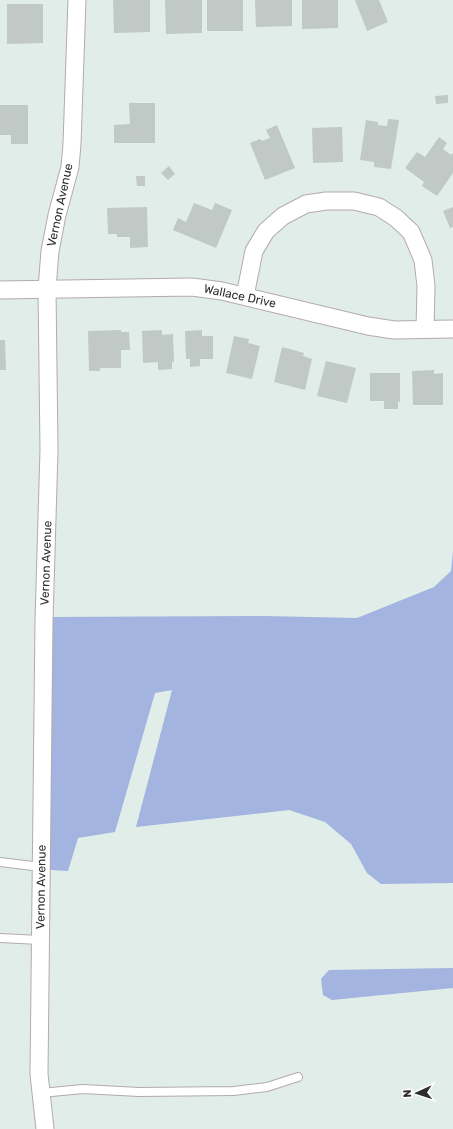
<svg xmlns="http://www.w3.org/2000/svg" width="453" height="1129" font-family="Rubik,sans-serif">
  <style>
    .green { fill: #a2b4df }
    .building { fill: #c0c9c5 }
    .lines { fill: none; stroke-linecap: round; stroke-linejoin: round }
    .lane-casing { stroke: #b4aaac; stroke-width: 10 }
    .street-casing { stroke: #b4aaac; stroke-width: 19 }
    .lane { stroke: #fff; stroke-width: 8 }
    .street { stroke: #fff; stroke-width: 17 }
    .labels { text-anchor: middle; stroke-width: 3; stroke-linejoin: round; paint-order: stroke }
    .street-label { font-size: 12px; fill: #2d2d2d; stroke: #fff }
  </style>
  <rect width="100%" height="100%" fill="#e1ede8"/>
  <!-- green -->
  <g class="green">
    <path d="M 453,551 L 453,883 L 381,884 L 367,873 L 351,844 L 325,822 L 289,810 L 136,827 L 172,690 L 155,693 L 115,832 L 78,838 L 68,871 L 51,870 L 46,863 L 48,617 L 264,616 L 357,618 L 434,587 L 451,571 Z"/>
    <path d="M 453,968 L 453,988 L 332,1000 L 323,995 L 321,979 L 329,970 Z"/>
  </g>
  <!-- building -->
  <g class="building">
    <path d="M 113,0 L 150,0 L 150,32 L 114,33 Z"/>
    <path d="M 165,0 L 202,0 L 202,33 L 166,34 Z"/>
    <rect x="207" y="0" width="36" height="31"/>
    <path d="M 255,0 L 292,0 L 292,26 L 256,27 Z"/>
    <path d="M 302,0 L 338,0 L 338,28 L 302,29 Z"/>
    <path d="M 355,0 L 379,0 L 388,22 L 367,31 Z"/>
    <path d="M 7,4 L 43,4 L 43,43 L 7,44 Z"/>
    <path d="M 448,95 L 448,103 L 436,104 L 435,96 Z"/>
    <path d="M 129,103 L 155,103 L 155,143 L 114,143 L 114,125 L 130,124 Z"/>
    <path d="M 0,105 L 28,105 L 28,144 L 11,144 L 11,135 L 0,135 Z"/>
    <path d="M 388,119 L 399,120 L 391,169 L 374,167 L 374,162 L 360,160 L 366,120 L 378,122 L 378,125 L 387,126 Z"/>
    <path d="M 277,125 L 295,168 L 265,180 L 250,143 L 260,139 L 262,141 L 270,138 L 266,130 Z"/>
    <path d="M 342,127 L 343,162 L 313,163 L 312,128 Z"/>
    <path d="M 439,137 L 447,143 L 443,149 L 451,155 L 453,153 L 453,173 L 437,196 L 422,186 L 424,182 L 405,168 L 417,152 L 425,157 Z"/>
    <path d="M 169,166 L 175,174 L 168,180 L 161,173 Z"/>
    <path d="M 136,176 L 145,176 L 145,186 L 137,186 Z"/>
    <path d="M 194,203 L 212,210 L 215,203 L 232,210 L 216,248 L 173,230 L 178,218 L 186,222 Z"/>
    <path d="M 147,207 L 148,247 L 130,248 L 130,237 L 117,237 L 117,234 L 108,234 L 107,208 Z"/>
    <path d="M 453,207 L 453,227 L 450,228 L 443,211 Z"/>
    <path d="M 121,330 L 121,332 L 129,332 L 130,350 L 121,350 L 121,368 L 100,368 L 100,371 L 89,371 L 88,331 Z"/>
    <path d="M 162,330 L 162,335 L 173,334 L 174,362 L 172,362 L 172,369 L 158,370 L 158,362 L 143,363 L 142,331 Z"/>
    <path d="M 202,330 L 202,336 L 213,336 L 213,359 L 200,359 L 200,366 L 190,367 L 190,359 L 186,359 L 185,331 Z"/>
    <path d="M 234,336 L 249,339 L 248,343 L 260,346 L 252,379 L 226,373 Z"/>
    <path d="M 0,340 L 5,340 L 6,370 L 0,370 Z"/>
    <path d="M 282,347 L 304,353 L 303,356 L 312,359 L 305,390 L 274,382 Z"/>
    <path d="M 326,361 L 356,368 L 347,403 L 317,396 Z"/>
    <path d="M 434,370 L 434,374 L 443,373 L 443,405 L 413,405 L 412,371 Z"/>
    <path d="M 370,373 L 400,373 L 400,402 L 398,401 L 398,409 L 384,409 L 384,401 L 370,401 Z"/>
  </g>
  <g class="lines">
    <!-- lane casing -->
    <g class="lane-casing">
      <g id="lane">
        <path d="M 0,862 L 41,867"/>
        <path d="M 0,938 L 40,940"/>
        <path d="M 41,1093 L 83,1089 L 139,1092 L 234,1091 L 267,1087 L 298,1077"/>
      </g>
    </g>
    <!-- street casing -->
    <g class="street-casing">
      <g id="street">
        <path d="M 0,290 L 192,287 L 222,291 L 368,326 L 394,330 L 453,329"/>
        <path d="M 245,296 L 254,251 L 266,231 L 283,216 L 306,204 L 326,201 L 354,201 L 379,207 L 396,218 L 411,232 L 423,260 L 426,286 L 425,329"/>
        <path d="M 45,1129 L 39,1074 L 44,621 L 49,450 L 47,289 L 50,251 L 57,215 L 70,167 L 72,144 L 77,0"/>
      </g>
    </g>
    <!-- lane -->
    <use href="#lane" class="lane"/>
    <!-- street -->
    <use href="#street" class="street"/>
  </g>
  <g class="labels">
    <!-- street labels -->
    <g class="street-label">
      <text transform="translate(60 205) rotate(-78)" y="4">Vernon Avenue</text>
      <text transform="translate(240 296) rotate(12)" y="4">Wallace Drive</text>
      <text transform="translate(46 563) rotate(-88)" y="4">Vernon Avenue</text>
      <text transform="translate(41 887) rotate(-89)" y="4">Vernon Avenue</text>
    </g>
  </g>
  <!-- north arrow -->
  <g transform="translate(417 1093) rotate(267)" stroke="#ffffff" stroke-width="3" paint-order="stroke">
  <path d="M0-3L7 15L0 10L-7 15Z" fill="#2d2d2d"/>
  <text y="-6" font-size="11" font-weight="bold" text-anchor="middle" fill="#2d2d2d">N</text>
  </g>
</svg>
